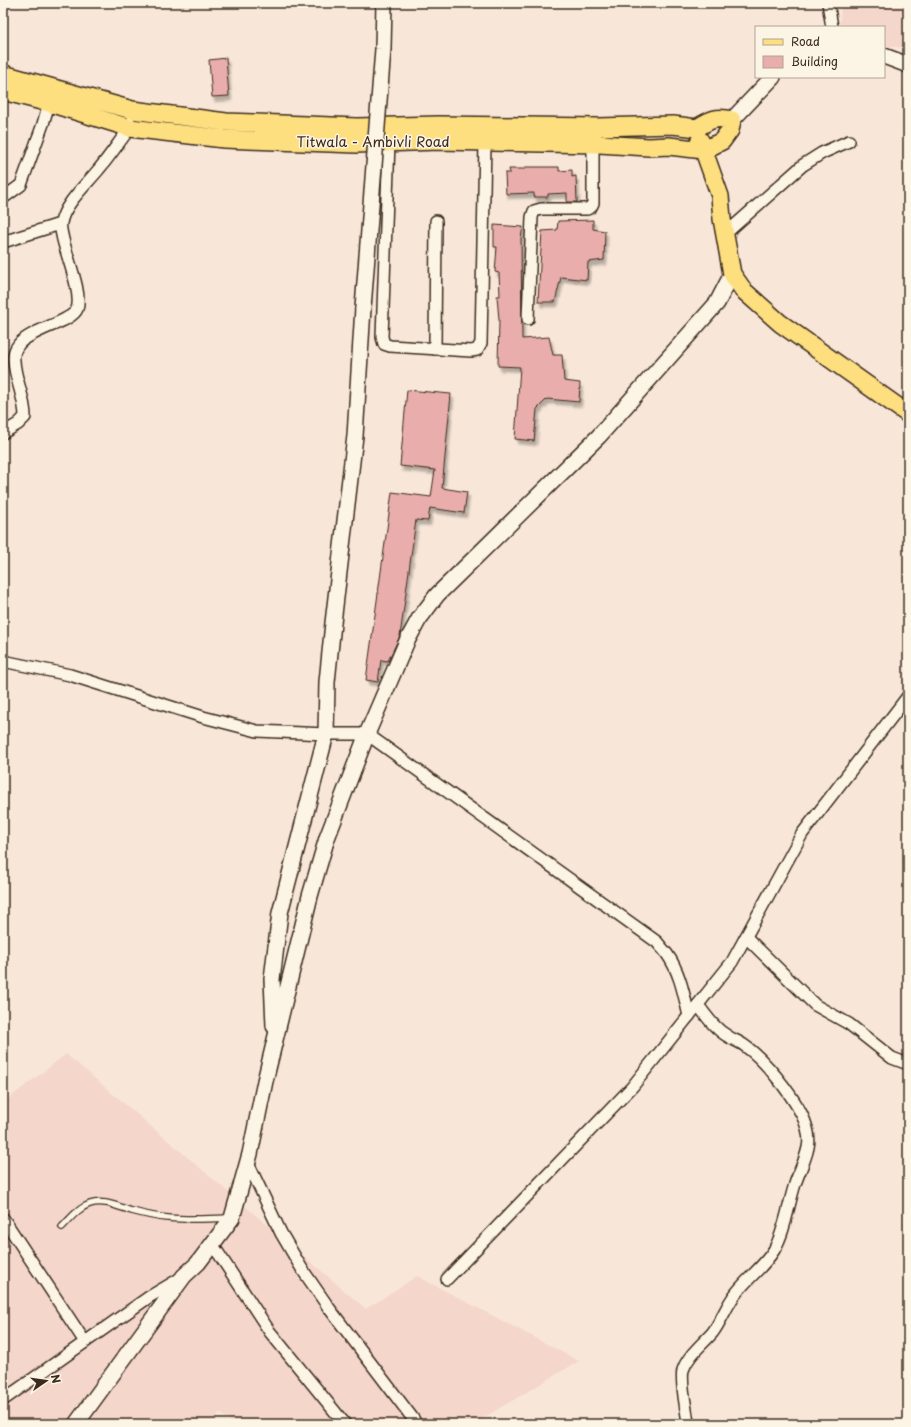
<svg xmlns="http://www.w3.org/2000/svg" width="911" height="1427" font-family="'Playpen Sans',sans-serif">
  <style>
    .built { fill: #f4d6cb }
    .building { fill: #e9aeab; stroke: #3b2a1e; filter: url(#shadow) }
    .lines { fill: none; stroke-linecap: round; stroke-linejoin: round }
    .lane-casing { stroke: #3b2a1e; stroke-width: 8 }
    .street-casing { stroke: #3b2a1e; stroke-width: 14 }
    .secondary-casing { stroke: #3b2a1e; stroke-width: 18 }
    .primary-casing { stroke: #3b2a1e; stroke-width: 20 }
    .lane { stroke: #fcf5e5; stroke-width: 5.5 }
    .street { stroke: #fcf5e5; stroke-width: 11 }
    .secondary { stroke: #fcf5e5; stroke-width: 15 }
    .primary { stroke: #fddf80; stroke-width: 17 }
    .secondary-bridge-casing { stroke: #3b2a1e; stroke-width: 18; stroke-linecap: butt }
    .secondary-bridge { stroke: #fcf5e5; stroke-width: 15 }
    .labels { text-anchor: middle; stroke-width: 3; stroke-linejoin: round; paint-order: stroke }
    .street-label { font-size: 14px; fill: #3b2a1e; stroke: #fcf5e5 }
  </style>
  <defs>
    <filter id="shadow"><feDropShadow dx="2.5" dy="4.5" stdDeviation="1" flood-color="#0004"/></filter>
  </defs>
  <rect width="100%" height="100%" fill="#f8e7d9"/>
  <filter id="ink" filterUnits="userSpaceOnUse"><feTurbulence type="fractalNoise" baseFrequency=".025" numOctaves="2"/><feDisplacementMap in="SourceGraphic" scale="8" xChannelSelector="R" yChannelSelector="G"/><feConvolveMatrix kernelMatrix="1 2 1 2 8 2 1 2 1" color-interpolation-filters="sRGB"/></filter>
  <g filter="url(#ink)">
    <!-- built -->
    <g class="built">
      <path d="M 841,3 L 908,3 L 908,48 L 884,46 L 884,27 L 840,27 Z"/>
      <path d="M 66,1054 L 366,1309 L 417,1276 L 579,1361 L 473,1424 L 235,1424 L 219,1413 L 212,1424 L 3,1424 L 3,1103 Z"/>
    </g>
    <!-- building -->
    <g class="building">
      <path d="M 226,58 L 229,96 L 212,97 L 209,60 Z"/>
      <path d="M 524,167 L 559,167 L 559,171 L 572,170 L 572,177 L 576,176 L 577,202 L 567,202 L 567,193 L 548,194 L 548,197 L 534,197 L 534,193 L 506,194 L 505,173 L 510,173 L 509,169 L 525,169 Z"/>
      <path d="M 593,220 L 593,229 L 605,231 L 604,260 L 588,262 L 587,280 L 561,277 L 555,302 L 538,302 L 542,231 L 557,230 L 558,221 Z"/>
      <path d="M 494,225 L 523,227 L 521,238 L 522,339 L 549,337 L 553,355 L 562,355 L 564,381 L 580,383 L 579,402 L 547,399 L 537,409 L 534,441 L 515,439 L 520,367 L 498,366 L 499,320 L 497,296 L 500,296 L 499,273 L 495,272 L 497,247 L 494,247 Z"/>
      <path d="M 407,390 L 451,394 L 442,488 L 467,492 L 464,513 L 430,508 L 428,521 L 416,520 L 400,636 L 388,661 L 381,660 L 378,682 L 366,680 L 392,492 L 431,497 L 435,470 L 400,466 Z"/>
    </g>
    <g class="lines">
      <!-- lane casing -->
      <g class="lane-casing">
        <path id="lane" d="M 62,1227 C 71,1218 78,1208 90,1204 C 104,1199 118,1207 132,1211 C 143,1214 156,1217 168,1218 C 188,1220 208,1219 229,1218"/>
      </g>
      <!-- street casing -->
      <g class="street-casing">
        <g id="street">
          <path d="M 828,3 L 832,27"/>
          <path d="M 389,142 L 382,337 L 384,344 L 390,346 L 471,351 L 477,350 L 481,343 L 485,143"/>
          <path d="M 3,198 L 21,185 L 43,124 L 49,103"/>
          <path d="M 725,234 L 803,165 L 822,153 L 849,141"/>
          <path d="M 3,242 L 60,224"/>
          <path d="M 528,319 L 532,217 L 534,211 L 541,209 L 587,209 L 591,207 L 593,203 L 593,138"/>
          <path d="M 435,349 L 436,221"/>
          <path d="M 3,433 L 18,424 L 25,417 C 25,397 15,380 14,361 C 13,355 15,349 19,344 C 32,329 72,322 77,309 C 83,293 65,253 62,235 C 61,231 60,227 61,223 C 64,204 87,184 99,169 C 110,156 119,142 130,128 L 130,123"/>
          <path d="M 3,661 L 70,675 L 203,717 L 257,731 L 326,734 L 367,734 L 657,942 C 660,946 664,950 667,954 C 680,972 684,995 689,1016"/>
          <path d="M 746,937 L 815,1005 L 849,1024 L 892,1058 L 908,1064"/>
          <path d="M 248,1163 L 281,1233 L 302,1269 L 329,1308 L 414,1420"/>
          <path d="M 3,1218 L 85,1342"/>
          <path d="M 213,1245 L 270,1332 L 345,1424"/>
          <path d="M 447,1279 L 632,1087 L 732,962 L 802,834 L 908,696"/>
          <path d="M 3,1400 L 149,1297 L 181,1278"/>
          <path d="M 688,1424 C 687,1411 680,1382 683,1370 C 688,1355 703,1344 713,1332 C 721,1321 726,1307 734,1296 C 746,1279 763,1268 774,1250 C 785,1231 788,1206 795,1184 C 805,1155 817,1144 801,1113 C 790,1092 764,1059 745,1046 C 740,1042 734,1040 729,1037 C 715,1029 707,1017 698,1005"/>
        </g>
      </g>
      <!-- secondary casing -->
      <g class="secondary-casing">
        <g id="secondary">
          <path d="M 884,56 L 908,65"/>
          <path d="M 732,120 L 773,77"/>
          <path d="M 274,1026 L 272,979 L 280,913 L 326,734 L 327,682 L 333,623 L 355,436 L 363,308"/>
          <path d="M 76,1424 L 184,1276 L 198,1263 L 232,1218 L 250,1154 L 265,1081 L 310,896 L 327,838 L 367,734 L 407,641 L 419,619 L 437,595 L 599,436 L 717,303 L 732,274"/>
        </g>
      </g>
      <!-- primary casing -->
      <g class="primary-casing">
        <g id="primary">
          <path d="M 3,74 L 132,110 L 226,122 L 357,127 L 439,125 L 598,127 L 673,125 L 697,128 C 710,120 716,116 732,120 L 730,130 L 722,141 L 704,150 L 669,146 L 649,147 L 599,144 L 439,141 L 356,144 L 224,139 L 130,128 L 49,103 L 3,91"/>
          <path d="M 700,140 L 720,196 L 722,219 L 732,274 L 744,291 L 780,323 L 908,414"/>
        </g>
      </g>
      <!-- lane -->
      <use href="#lane" class="lane"/>
      <!-- street -->
      <use href="#street" class="street"/>
      <!-- secondary -->
      <use href="#secondary" class="secondary"/>
      <!-- primary -->
      <use href="#primary" class="primary"/>
      <!-- secondary-bridge casing -->
      <g class="secondary-bridge-casing">
        <path id="secondary-bridge" d="M 363,308 L 383,49 L 384,3"/>
      </g>
      <!-- secondary-bridge -->
      <use href="#secondary-bridge" class="secondary-bridge"/>
    </g>
  </g>
  <g class="labels">
    <!-- street labels -->
    <g class="street-label">
      <text x="373" y="147">Titwala - Ambivli Road</text>
    </g>
  </g>
  <!-- margin -->
  <rect width="911" height="1427" fill="none" stroke="#fcf5e5" stroke-width="16"/>
  <rect x="8" y="8" width="895" height="1411" fill="none" stroke="#3b2a1e" stroke-width="1.5" filter="url(#ink)"/>
  <!-- legend -->
  <rect x="755" y="26" width="130" height="52" fill="#fcf5e5" stroke="#afa495"/>
  <rect x="763" y="39" width="20" height="6" fill="#fddf80" stroke="#afa495"/>
  <text x="791" y="46" font-size="12" fill="#3b2a1e">Road</text>
  <rect x="763" y="56" width="20" height="12" fill="#e9aeab" stroke="#afa495"/>
  <text x="791" y="66" font-size="12" fill="#3b2a1e">Building</text>
  <!-- north arrow -->
  <g transform="translate(46 1381) rotate(77)" stroke="#fcf5e5" stroke-width="3" paint-order="stroke">
  <path d="M0-3L7 15L0 10L-7 15Z" fill="#3b2a1e"/>
  <text y="-6" font-size="11" font-weight="bold" text-anchor="middle" fill="#3b2a1e">N</text>
  </g>
</svg>
